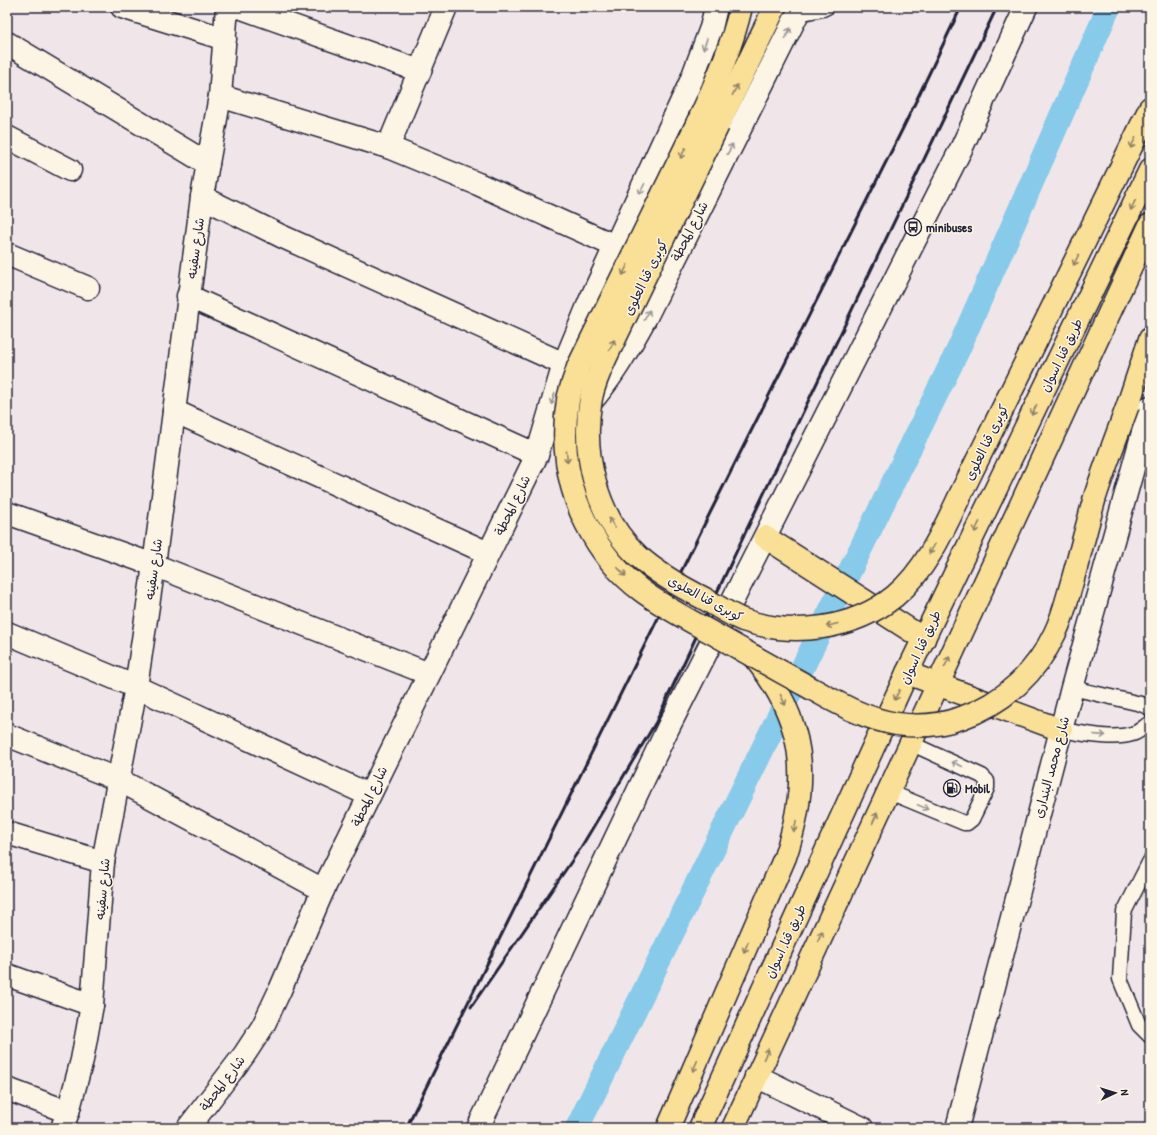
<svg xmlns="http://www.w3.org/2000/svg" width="1157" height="1135" font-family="'Patrick Hand','Playpen Sans Arabic',sans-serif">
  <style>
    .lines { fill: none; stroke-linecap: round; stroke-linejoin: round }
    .canal { stroke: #88cae9; stroke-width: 24 }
    .lane-casing { stroke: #22223b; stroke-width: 17 }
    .street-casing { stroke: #22223b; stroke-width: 25 }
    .secondary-casing { stroke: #22223b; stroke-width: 25 }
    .highway-casing { stroke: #22223b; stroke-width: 25 }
    .lane { stroke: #fcf5e5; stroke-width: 14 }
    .street { stroke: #fcf5e5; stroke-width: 22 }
    .secondary { stroke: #fcf5e5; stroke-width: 22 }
    .highway { stroke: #fadf96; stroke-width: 22 }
    .rail { stroke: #22223b; stroke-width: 3 }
    .highway-bridge-casing { stroke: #22223b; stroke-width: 25; stroke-linecap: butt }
    .highway-bridge { stroke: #fadf96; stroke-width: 22 }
    .oneway { stroke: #9a9698 }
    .oneway2 { stroke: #8e8068 }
    .labels { text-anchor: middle; stroke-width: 3; stroke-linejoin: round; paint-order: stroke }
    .poi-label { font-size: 13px; font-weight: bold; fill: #22223b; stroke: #fcf5e5; text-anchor: start }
    .street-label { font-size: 13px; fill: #22223b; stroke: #fcf5e5 }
  </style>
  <rect width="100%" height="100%" fill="#f0e6ea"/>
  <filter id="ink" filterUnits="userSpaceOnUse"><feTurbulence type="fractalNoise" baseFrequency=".025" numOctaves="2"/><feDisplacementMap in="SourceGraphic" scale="8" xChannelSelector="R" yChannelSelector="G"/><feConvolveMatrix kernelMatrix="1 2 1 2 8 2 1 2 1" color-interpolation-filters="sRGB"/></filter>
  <g filter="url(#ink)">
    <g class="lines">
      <!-- canal -->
      <path class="canal" d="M 577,1128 L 958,350 L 1109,7"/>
      <!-- lane casing -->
      <g class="lane-casing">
        <g id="lane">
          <path d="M 798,14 L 823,9 L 827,7"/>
          <path d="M 1072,688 L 1141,704 L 1150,708"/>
          <path d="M 1061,730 C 1082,733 1114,741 1135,733 C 1140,731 1145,726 1150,723"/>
          <path d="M 887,791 L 964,823 L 967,823 L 972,819 L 987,788 L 987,781 L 982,776 L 910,743"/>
          <path d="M 1150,861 L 1124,912 L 1120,979 L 1139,1025 L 1150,1036"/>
        </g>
      </g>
      <!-- street casing -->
      <g class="street-casing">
        <g id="street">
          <path d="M 122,7 L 225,39"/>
          <path d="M 239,7 L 420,71"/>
          <path d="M 7,43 L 208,164"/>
          <path d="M 220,96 L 388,147 L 446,7"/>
          <path d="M 7,137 L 70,170"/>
          <path d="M 388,147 L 478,184 L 615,246"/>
          <path d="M 202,197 L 281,236 L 564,364"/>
          <path d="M 7,254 L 88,288"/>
          <path d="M 188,296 L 537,455"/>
          <path d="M 174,411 L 488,553"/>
          <path d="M 7,513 L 154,565 L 429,674"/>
          <path d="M 7,633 L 136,687 L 369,795"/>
          <path d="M 7,735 L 119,780 L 323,890"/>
          <path d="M 7,833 L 103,862"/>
          <path d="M 7,975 L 92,1005"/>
          <path d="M 756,1076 L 862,1128"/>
          <path d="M 7,1089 L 68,1112"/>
          <path d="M 478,1128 L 668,728 L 962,147 L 1026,7"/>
          <path d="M 957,1128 L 1072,688 L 1150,407"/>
        </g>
      </g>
      <!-- secondary casing -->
      <g class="secondary-casing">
        <g id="secondary">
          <path d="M 588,405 C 612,379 629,348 646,317 L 801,7"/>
          <path d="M 62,1128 L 68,1112 L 82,1060 L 92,1005 L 103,862 L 136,687 L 154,565 L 202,197 L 220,96 L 227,7"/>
          <path d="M 188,1128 L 244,1055 L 263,1026 L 280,990 L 323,890 L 537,455 L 564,364 L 590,301 L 691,81 L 711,28 L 716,7"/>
        </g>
      </g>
      <!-- highway casing -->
      <g class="highway-casing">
        <g id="highway">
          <path d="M 700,118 C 716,82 732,46 741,7"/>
          <path d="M 718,125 L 775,7"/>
          <path d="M 1037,339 L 1150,108"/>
          <path d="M 1128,405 L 1150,339"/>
          <path d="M 765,537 L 924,639"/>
          <path d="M 907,673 L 1061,730"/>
          <path d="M 668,1128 L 785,857 C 811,780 806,720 753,656"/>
          <path d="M 700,1128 L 907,673 L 1150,170"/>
          <path d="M 733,1128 L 1150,225"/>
        </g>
      </g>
      <!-- lane -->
      <use href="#lane" class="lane"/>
      <!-- street -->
      <use href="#street" class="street"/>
      <!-- secondary -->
      <use href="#secondary" class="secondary"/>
      <!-- highway -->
      <use href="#highway" class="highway"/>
      <!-- rail -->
      <g class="rail">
        <path d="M 471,1007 L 580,849 L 656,722 L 746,531 L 997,7"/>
        <path d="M 406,1128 L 710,513 L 904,126 L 961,7"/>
      </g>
      <!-- highway-bridge casing -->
      <g class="highway-bridge-casing">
        <g id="highway-bridge">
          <path d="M 700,118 L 578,367 C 575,378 570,389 568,400 C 561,442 567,485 586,523 C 599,549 619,574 642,591 C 669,611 701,626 730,643 C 756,658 782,672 807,686 C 836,702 864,719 897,724 C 941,731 985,714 1018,684 C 1033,670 1046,652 1055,633 C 1063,617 1067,599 1072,582 C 1080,554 1087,525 1095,497 C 1105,466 1117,435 1128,405"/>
          <path d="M 718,125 L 606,357 C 600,370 594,383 591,398 C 581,453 596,517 638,556 C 658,574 681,587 705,599 C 717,606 730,615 743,620 C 793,637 853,630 895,596 C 930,567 948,519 968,479 C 991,432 1014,386 1037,339"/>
        </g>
      </g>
      <!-- highway-bridge -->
      <use href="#highway-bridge" class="highway-bridge"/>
    </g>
    <!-- one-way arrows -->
    <defs><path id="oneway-shaft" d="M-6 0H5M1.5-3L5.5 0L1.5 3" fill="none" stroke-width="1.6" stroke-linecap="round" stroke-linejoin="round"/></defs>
    <g class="oneway">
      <use href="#oneway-shaft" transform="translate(788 33) rotate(-63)"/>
      <use href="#oneway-shaft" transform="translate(705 44) rotate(111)"/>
      <use href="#oneway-shaft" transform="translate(730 149) rotate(-63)"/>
      <use href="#oneway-shaft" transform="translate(642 189) rotate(115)"/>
      <use href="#oneway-shaft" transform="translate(647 315) rotate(-63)"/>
      <use href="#oneway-shaft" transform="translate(553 399) rotate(108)"/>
      <use href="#oneway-shaft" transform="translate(1100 735) rotate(4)"/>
      <use href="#oneway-shaft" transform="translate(957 764) rotate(-155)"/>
      <use href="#oneway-shaft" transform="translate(923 807) rotate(23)"/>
    </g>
    <g class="oneway2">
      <use href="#oneway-shaft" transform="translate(735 90) rotate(-64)"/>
      <use href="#oneway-shaft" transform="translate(1133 143) rotate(116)"/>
      <use href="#oneway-shaft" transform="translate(683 153) rotate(116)"/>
      <use href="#oneway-shaft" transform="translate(1133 205) rotate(116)"/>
      <use href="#oneway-shaft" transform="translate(1076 260) rotate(116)"/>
      <use href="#oneway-shaft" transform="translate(625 270) rotate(116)"/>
      <use href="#oneway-shaft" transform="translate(612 345) rotate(-64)"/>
      <use href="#oneway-shaft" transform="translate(1034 410) rotate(116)"/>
      <use href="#oneway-shaft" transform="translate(567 457) rotate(85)"/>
      <use href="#oneway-shaft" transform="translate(612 523) rotate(-122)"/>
      <use href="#oneway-shaft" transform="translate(977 527) rotate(116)"/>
      <use href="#oneway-shaft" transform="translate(932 549) rotate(120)"/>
      <use href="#oneway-shaft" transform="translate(622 572) rotate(46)"/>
      <use href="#oneway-shaft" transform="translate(832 625) rotate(166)"/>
      <use href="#oneway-shaft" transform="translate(947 662) rotate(-65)"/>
      <use href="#oneway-shaft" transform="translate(897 695) rotate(115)"/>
      <use href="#oneway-shaft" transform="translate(783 700) rotate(65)"/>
      <use href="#oneway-shaft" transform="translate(875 818) rotate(-65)"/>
      <use href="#oneway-shaft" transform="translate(795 826) rotate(102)"/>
      <use href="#oneway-shaft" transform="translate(820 936) rotate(-65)"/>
      <use href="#oneway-shaft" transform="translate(746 947) rotate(113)"/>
      <use href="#oneway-shaft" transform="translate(766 1054) rotate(-65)"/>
      <use href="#oneway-shaft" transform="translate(695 1066) rotate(113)"/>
    </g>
  </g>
  <!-- icons -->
  <defs>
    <g id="bus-ring" transform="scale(0.9)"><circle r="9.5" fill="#fcf5e5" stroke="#22223b" stroke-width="1.5"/><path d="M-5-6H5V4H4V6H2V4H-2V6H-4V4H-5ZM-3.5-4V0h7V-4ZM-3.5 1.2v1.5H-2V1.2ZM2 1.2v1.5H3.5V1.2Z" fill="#22223b"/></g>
    <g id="fuel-ring" transform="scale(0.9)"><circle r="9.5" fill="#fcf5e5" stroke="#22223b" stroke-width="1.5"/><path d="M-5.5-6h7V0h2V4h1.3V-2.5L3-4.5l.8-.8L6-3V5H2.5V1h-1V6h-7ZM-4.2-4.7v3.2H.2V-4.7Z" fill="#22223b"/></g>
  </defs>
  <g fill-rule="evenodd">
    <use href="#bus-ring" x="913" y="227"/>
    <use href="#fuel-ring" x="952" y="788"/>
  </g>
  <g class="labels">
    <!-- poi labels -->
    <g class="poi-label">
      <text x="926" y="232">minibuses</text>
      <text x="965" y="793">Mobil</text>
    </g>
    <!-- street labels -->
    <g class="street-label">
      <text transform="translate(689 231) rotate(-63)" y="5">شارع المحطة</text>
      <text transform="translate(195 248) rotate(-82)" y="5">شارع سفينه</text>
      <text transform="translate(645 277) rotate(-64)" y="5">كوبرى قنا العلوى</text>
      <text transform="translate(1061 355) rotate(-64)" y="5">طريق قنا, اسوان</text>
      <text transform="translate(986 442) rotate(-64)" y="5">كوبرى قنا العلوى</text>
      <text transform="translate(512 505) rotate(-64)" y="5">شارع المحطة</text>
      <text transform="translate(153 569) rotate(-82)" y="5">شارع سفينه</text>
      <text transform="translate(706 598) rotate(28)" y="5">كوبرى قنا العلوى</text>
      <text transform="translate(920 647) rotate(-65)" y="5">طريق قنا, اسوان</text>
      <text transform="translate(1051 767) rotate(-75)" y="5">شارع محمد البندارى</text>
      <text transform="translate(369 796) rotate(-64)" y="5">شارع المحطة</text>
      <text transform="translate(102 889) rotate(-85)" y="5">شارع سفينه</text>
      <text transform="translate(785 941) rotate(-65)" y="5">طريق قنا, اسوان</text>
      <text transform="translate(222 1083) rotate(-53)" y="5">شارع المحطة</text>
    </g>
  </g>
  <!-- margin -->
  <rect width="1157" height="1135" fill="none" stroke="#fcf5e5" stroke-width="24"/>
  <rect x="12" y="12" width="1133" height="1111" fill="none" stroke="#22223b" stroke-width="1.5" filter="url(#ink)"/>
  <!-- north arrow -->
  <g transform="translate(1115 1093) rotate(86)" stroke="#fcf5e5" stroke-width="3" paint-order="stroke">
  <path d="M0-3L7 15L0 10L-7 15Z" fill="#22223b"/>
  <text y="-6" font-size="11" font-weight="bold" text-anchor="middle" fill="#22223b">N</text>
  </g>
</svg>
